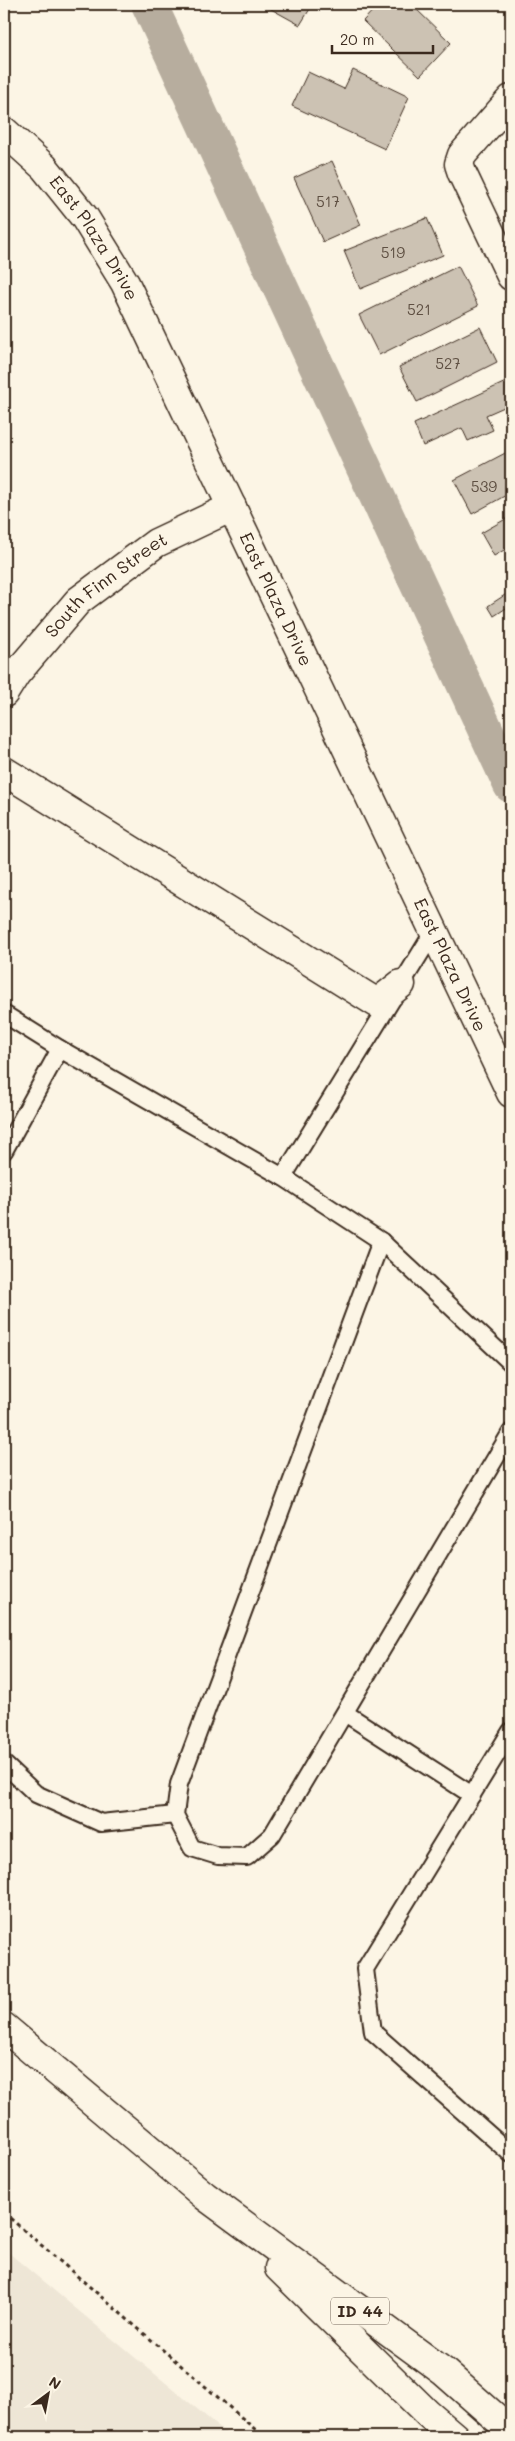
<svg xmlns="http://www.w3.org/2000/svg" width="515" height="2441" font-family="Mali,sans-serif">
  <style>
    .built { fill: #eee6d6 }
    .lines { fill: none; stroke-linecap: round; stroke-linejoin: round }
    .canal { stroke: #b7ad9e; stroke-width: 36 }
    .building { fill: #ccc2b3; stroke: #3b2a1e }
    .lane-casing { stroke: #3b2a1e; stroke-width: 20 }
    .street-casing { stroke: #3b2a1e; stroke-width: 31 }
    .secondary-casing { stroke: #3b2a1e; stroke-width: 31 }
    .highway-casing { stroke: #3b2a1e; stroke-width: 31 }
    .path { stroke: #3b2a1e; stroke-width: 3; stroke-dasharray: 4 4; stroke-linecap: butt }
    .lane { stroke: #fcf5e5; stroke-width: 16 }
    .street { stroke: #fcf5e5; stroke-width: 28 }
    .secondary { stroke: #fcf5e5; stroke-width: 28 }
    .highway { stroke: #fcf5e5; stroke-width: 28 }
    .labels { text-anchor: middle; stroke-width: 4; stroke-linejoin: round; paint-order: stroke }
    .number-label { font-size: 15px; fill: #5f5043 }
    .shield { fill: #fcf5e5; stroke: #75675a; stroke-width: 1 }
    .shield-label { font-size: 16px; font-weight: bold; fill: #3b2a1e }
    .street-label { font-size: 18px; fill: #3b2a1e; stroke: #fcf5e5 }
  </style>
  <rect width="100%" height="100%" fill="#fcf5e5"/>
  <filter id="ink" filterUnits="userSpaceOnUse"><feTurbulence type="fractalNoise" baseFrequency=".02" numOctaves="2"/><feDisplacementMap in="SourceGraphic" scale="10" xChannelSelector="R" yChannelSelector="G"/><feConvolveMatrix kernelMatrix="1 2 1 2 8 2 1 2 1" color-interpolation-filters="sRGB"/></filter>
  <g filter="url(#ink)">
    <!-- built -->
    <path class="built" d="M 4,2249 L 231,2437 L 4,2437 Z"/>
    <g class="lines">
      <!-- canal -->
      <path class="canal" d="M 149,4 L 511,785"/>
    </g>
    <!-- building -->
    <g class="building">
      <path d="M 262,4 L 313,4 L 300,25 Z"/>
      <path d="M 379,4 L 411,4 L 451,43 L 420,76 L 363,21 Z"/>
      <path d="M 353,70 L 409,97 L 385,149 L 292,106 L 308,72 L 344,89 Z"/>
      <path d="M 332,161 L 361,225 L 323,242 L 294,178 Z"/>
      <path d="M 427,218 L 443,255 L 360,289 L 344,251 Z"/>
      <path d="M 458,266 L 478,306 L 379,355 L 359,315 Z"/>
      <path d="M 480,327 L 497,362 L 417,402 L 399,367 Z"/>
      <path d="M 508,381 L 511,388 L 511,404 L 486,415 L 493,430 L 468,441 L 462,428 L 423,446 L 414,424 Z"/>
      <path d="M 511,450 L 511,496 L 510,493 L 472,514 L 454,480 Z"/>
      <path d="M 511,516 L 511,546 L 494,556 L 481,533 Z"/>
      <path d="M 511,591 L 511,605 L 494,616 L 488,606 Z"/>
    </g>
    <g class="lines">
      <!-- lane casing -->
      <g class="lane-casing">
        <g id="lane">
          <path d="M 4,1014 L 60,1049 L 283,1177 L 434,931"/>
          <path d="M 4,1151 L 60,1049"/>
          <path d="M 283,1177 L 381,1241 L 511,1363"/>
          <path d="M 381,1241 L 179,1784 L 175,1815 L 192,1848 L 218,1856 L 247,1857 L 272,1835 L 511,1432"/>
          <path d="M 345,1713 L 472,1795"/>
          <path d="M 511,1731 L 365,1969 L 373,2032 L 511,2154"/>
          <path d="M 4,1764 L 36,1794 L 101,1823 L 175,1815"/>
        </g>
      </g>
      <!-- street casing -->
      <g class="street-casing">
        <g id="street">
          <path d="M 511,99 L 462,155 L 459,164 L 462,173 L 511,276"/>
          <path id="s1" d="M 4,693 L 16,674 L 78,601 L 156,543 L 232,507"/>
          <path d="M 4,771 L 377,1003 L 401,984"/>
        </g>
      </g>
      <!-- secondary casing -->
      <g class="secondary-casing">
        <g id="secondary">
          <path id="s2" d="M 4,131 L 44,167 L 85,218 L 125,283 L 511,1093"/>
        </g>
      </g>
      <!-- highway casing -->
      <g class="highway-casing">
        <g id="highway">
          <path d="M 4,2027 L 205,2196 L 444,2372 L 511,2431"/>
          <path d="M 279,2268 L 428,2414 L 455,2437"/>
        </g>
      </g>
      <!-- path -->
      <path class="path" d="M 4,2213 L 264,2437"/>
      <!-- lane -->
      <use href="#lane" class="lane"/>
      <!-- street -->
      <use href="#street" class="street"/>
      <!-- secondary -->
      <use href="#secondary" class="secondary"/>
      <!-- highway -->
      <use href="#highway" class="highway"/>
    </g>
  </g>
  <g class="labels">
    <!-- number labels -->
    <g class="number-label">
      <text x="328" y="207">517</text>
      <text x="393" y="258">519</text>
      <text x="419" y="315">521</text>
      <text x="448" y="369">527</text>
      <text x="484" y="492">539</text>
    </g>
    <!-- shield labels -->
    <rect class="shield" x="331" y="2297.5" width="58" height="27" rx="4"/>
    <g class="shield-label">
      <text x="360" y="2317">ID 44</text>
    </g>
    <!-- street labels -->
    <g class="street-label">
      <text dy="6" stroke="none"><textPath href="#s2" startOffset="141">East Plaza Drive</textPath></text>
      <text dy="6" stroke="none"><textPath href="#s1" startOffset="150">South Finn Street</textPath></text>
      <text dy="6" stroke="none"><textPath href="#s2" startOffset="546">East Plaza Drive</textPath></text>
      <text dy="6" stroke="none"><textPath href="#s2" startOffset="951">East Plaza Drive</textPath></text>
    </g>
  </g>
  <!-- margin -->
  <rect width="515" height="2441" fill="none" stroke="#fcf5e5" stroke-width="20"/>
  <rect x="10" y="10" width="495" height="2421" fill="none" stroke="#3b2a1e" stroke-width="2" filter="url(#ink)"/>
  <!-- north arrow -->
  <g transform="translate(48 2394) rotate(32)" stroke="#fcf5e5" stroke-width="4" paint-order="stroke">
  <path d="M0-4L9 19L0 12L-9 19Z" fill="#3b2a1e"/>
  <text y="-8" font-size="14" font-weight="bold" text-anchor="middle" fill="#3b2a1e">N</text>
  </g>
  <!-- scale -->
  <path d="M332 45v8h101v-8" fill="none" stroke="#3b2a1e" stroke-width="2.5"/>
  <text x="340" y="45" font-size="15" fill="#3b2a1e" stroke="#fcf5e5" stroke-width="4" paint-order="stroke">20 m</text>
</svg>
